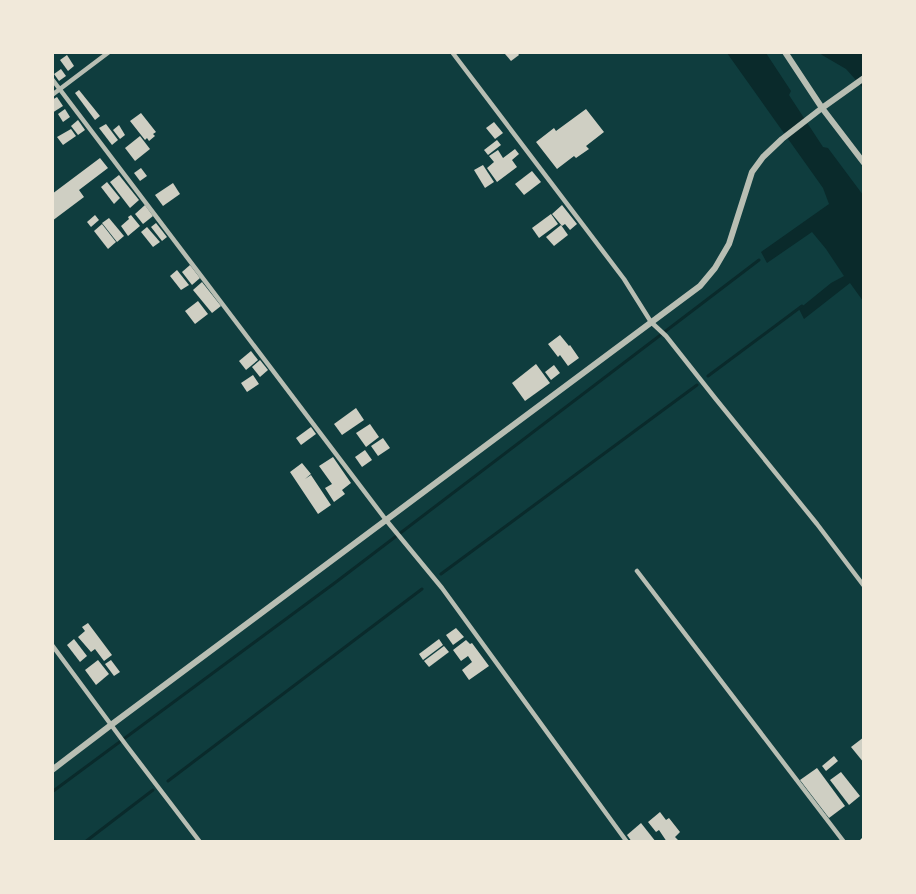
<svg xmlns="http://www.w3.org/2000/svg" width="916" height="894" font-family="Montserrat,sans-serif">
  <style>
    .water { fill: #0a2a2b }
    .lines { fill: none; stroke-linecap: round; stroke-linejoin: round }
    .stream { stroke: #0a2a2b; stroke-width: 3 }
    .building { fill: #cfcfc3 }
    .minor { stroke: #b8beb3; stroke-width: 4.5 }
    .tertiary { stroke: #b8beb3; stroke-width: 6 }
    .secondary { stroke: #f1e9da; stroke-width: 7 }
  </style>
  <rect width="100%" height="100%" fill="#0f3d3e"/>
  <!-- water -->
  <g class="water">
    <path d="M 727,53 L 766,53 L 791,91 L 789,95 L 823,147 L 828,148 L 863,195 L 863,301 L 850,283 L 804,319 L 799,309 L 831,283 L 844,276 L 826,249 L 812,232 L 767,263 L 761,252 L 829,204 L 823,188 Z"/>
    <path d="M 820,53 L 863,53 L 863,88 L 846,69 L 822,55 Z"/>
  </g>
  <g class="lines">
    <!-- stream -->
    <g class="stream">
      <path d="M 708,376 L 802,306"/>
      <path d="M 441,574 L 697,385"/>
      <path d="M 168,781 L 422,589"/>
      <path d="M 52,792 L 336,582 L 759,260"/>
      <path d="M 85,842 L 153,790"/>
    </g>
  </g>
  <!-- building -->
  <g class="building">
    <path d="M 506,52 L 517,52 L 519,55 L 511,61 L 505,54 Z"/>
    <path d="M 67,55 L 74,66 L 68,71 L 60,60 Z"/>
    <path d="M 61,69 L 66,76 L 59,81 L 54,74 Z"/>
    <path d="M 79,90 L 100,116 L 95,120 L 75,93 Z"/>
    <path d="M 57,97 L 63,106 L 52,113 L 52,100 Z"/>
    <path d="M 65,109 L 70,117 L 63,122 L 58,114 Z"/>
    <path d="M 586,109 L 604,132 L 586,146 L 589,149 L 576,158 L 574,156 L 557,169 L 536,142 L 554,128 L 556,131 Z"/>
    <path d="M 141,113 L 156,132 L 153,134 L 155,136 L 149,141 L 147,138 L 145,140 L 130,121 Z"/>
    <path d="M 78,120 L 85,130 L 78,135 L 71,126 Z"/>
    <path d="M 494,122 L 503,133 L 495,139 L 486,128 Z"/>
    <path d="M 106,124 L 118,140 L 112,145 L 99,128 Z"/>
    <path d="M 119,125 L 125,135 L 120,139 L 113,130 Z"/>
    <path d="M 71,129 L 76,136 L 63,145 L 57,137 Z"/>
    <path d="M 140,136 L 150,149 L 135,161 L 125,148 Z"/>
    <path d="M 497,140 L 501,145 L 488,155 L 484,150 Z"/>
    <path d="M 515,149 L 519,154 L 512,160 L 517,167 L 497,182 L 487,168 L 494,162 L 489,156 L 498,150 L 503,158 Z"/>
    <path d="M 100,158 L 108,168 L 79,190 L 84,197 L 52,221 L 52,194 Z"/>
    <path d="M 483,165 L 494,182 L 485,188 L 474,170 Z"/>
    <path d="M 141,168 L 147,176 L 140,181 L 134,173 Z"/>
    <path d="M 532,171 L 541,182 L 524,195 L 515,184 Z"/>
    <path d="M 119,175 L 139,200 L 130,208 L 110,182 Z"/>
    <path d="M 107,182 L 120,198 L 114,204 L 101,187 Z"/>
    <path d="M 173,183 L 180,194 L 163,206 L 155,195 Z"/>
    <path d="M 145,205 L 153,216 L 143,224 L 135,214 Z"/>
    <path d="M 562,205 L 577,224 L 570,230 L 565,224 L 562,226 L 552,214 Z"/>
    <path d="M 551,214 L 558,224 L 539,238 L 532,228 Z"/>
    <path d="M 95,215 L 99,220 L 91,227 L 87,222 Z"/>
    <path d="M 131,215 L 140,226 L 128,236 L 121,226 L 129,219 L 128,217 Z"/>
    <path d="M 109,218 L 124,236 L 117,242 L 102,223 Z"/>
    <path d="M 156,223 L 167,237 L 162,241 L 151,227 Z"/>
    <path d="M 102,224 L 116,242 L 108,249 L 94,231 Z"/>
    <path d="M 561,225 L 568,235 L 554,246 L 546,237 Z"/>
    <path d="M 147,227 L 160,242 L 153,247 L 141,232 Z"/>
    <path d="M 190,265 L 200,278 L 192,285 L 182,272 Z"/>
    <path d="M 177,270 L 189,285 L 181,290 L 170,276 Z"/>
    <path d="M 202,282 L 221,306 L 212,313 L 193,290 Z"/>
    <path d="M 198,301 L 208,314 L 195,324 L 185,311 Z"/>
    <path d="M 560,335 L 569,346 L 570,345 L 579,358 L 568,366 L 560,355 L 558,357 L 548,344 Z"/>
    <path d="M 251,351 L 258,360 L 246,370 L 239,361 Z"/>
    <path d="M 260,360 L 268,370 L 260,377 L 252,367 Z"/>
    <path d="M 536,364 L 550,383 L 525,401 L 512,383 Z"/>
    <path d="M 554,365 L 560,373 L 551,380 L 545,372 Z"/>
    <path d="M 253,375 L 259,384 L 247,392 L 241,383 Z"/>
    <path d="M 356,408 L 364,420 L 342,435 L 334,424 Z"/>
    <path d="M 370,424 L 379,437 L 366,447 L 356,433 Z"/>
    <path d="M 311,427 L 316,434 L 301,445 L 296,438 Z"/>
    <path d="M 383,438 L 390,448 L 378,456 L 371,446 Z"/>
    <path d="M 365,450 L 372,460 L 362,467 L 355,457 Z"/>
    <path d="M 333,457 L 351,483 L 342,490 L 345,494 L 334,502 L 325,488 L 332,484 L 319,466 Z"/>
    <path d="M 302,463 L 311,474 L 305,479 L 311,475 L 331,505 L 318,514 L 290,472 Z"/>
    <path d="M 88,623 L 112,655 L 104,661 L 95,649 L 91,652 L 78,637 L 85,631 L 82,627 Z"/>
    <path d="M 456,628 L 464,637 L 453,645 L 446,635 Z"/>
    <path d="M 74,639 L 87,656 L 80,662 L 67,645 Z"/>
    <path d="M 439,639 L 443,645 L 423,660 L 419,654 Z"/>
    <path d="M 466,640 L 470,644 L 472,643 L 489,666 L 469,680 L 462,670 L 472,662 L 468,656 L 461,661 L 453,650 Z"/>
    <path d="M 444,646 L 449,652 L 429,667 L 424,661 Z"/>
    <path d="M 98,660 L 109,674 L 96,685 L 85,670 Z"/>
    <path d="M 111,660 L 120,672 L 114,676 L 105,664 Z"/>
    <path d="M 864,737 L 864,763 L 851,747 Z"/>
    <path d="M 834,756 L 838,761 L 826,771 L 822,766 Z"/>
    <path d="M 817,768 L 845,806 L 829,818 L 800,780 Z"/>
    <path d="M 841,772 L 860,796 L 849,805 L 830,780 Z"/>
    <path d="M 660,812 L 666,820 L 669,818 L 680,832 L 675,837 L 678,840 L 677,842 L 667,842 L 659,830 L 656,832 L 648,822 Z"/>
    <path d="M 641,823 L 656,842 L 632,842 L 627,835 Z"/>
  </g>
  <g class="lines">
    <!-- minor -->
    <g class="minor">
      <path d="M 452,52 L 624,279 L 651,322 L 666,336 L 715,398 L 817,524 L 864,586"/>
      <path d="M 52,79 L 386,520 L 442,588 L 627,842"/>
      <path d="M 52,95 L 109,52"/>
      <path d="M 637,571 L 844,842"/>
      <path d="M 52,645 L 126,745 L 200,842"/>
    </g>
    <!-- tertiary -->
    <g class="tertiary">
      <path d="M 785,52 L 822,108 L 864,163"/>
      <path d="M 52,770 L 111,725 L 700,286 L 715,268 L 729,244 L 752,172 L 763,157 L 782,139 L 822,108 L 864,78"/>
    </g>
    <!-- secondary -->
    <path class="secondary" d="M 863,842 L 864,841"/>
  </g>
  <!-- border -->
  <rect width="916" height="894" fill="none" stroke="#f1e9da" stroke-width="108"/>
</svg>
